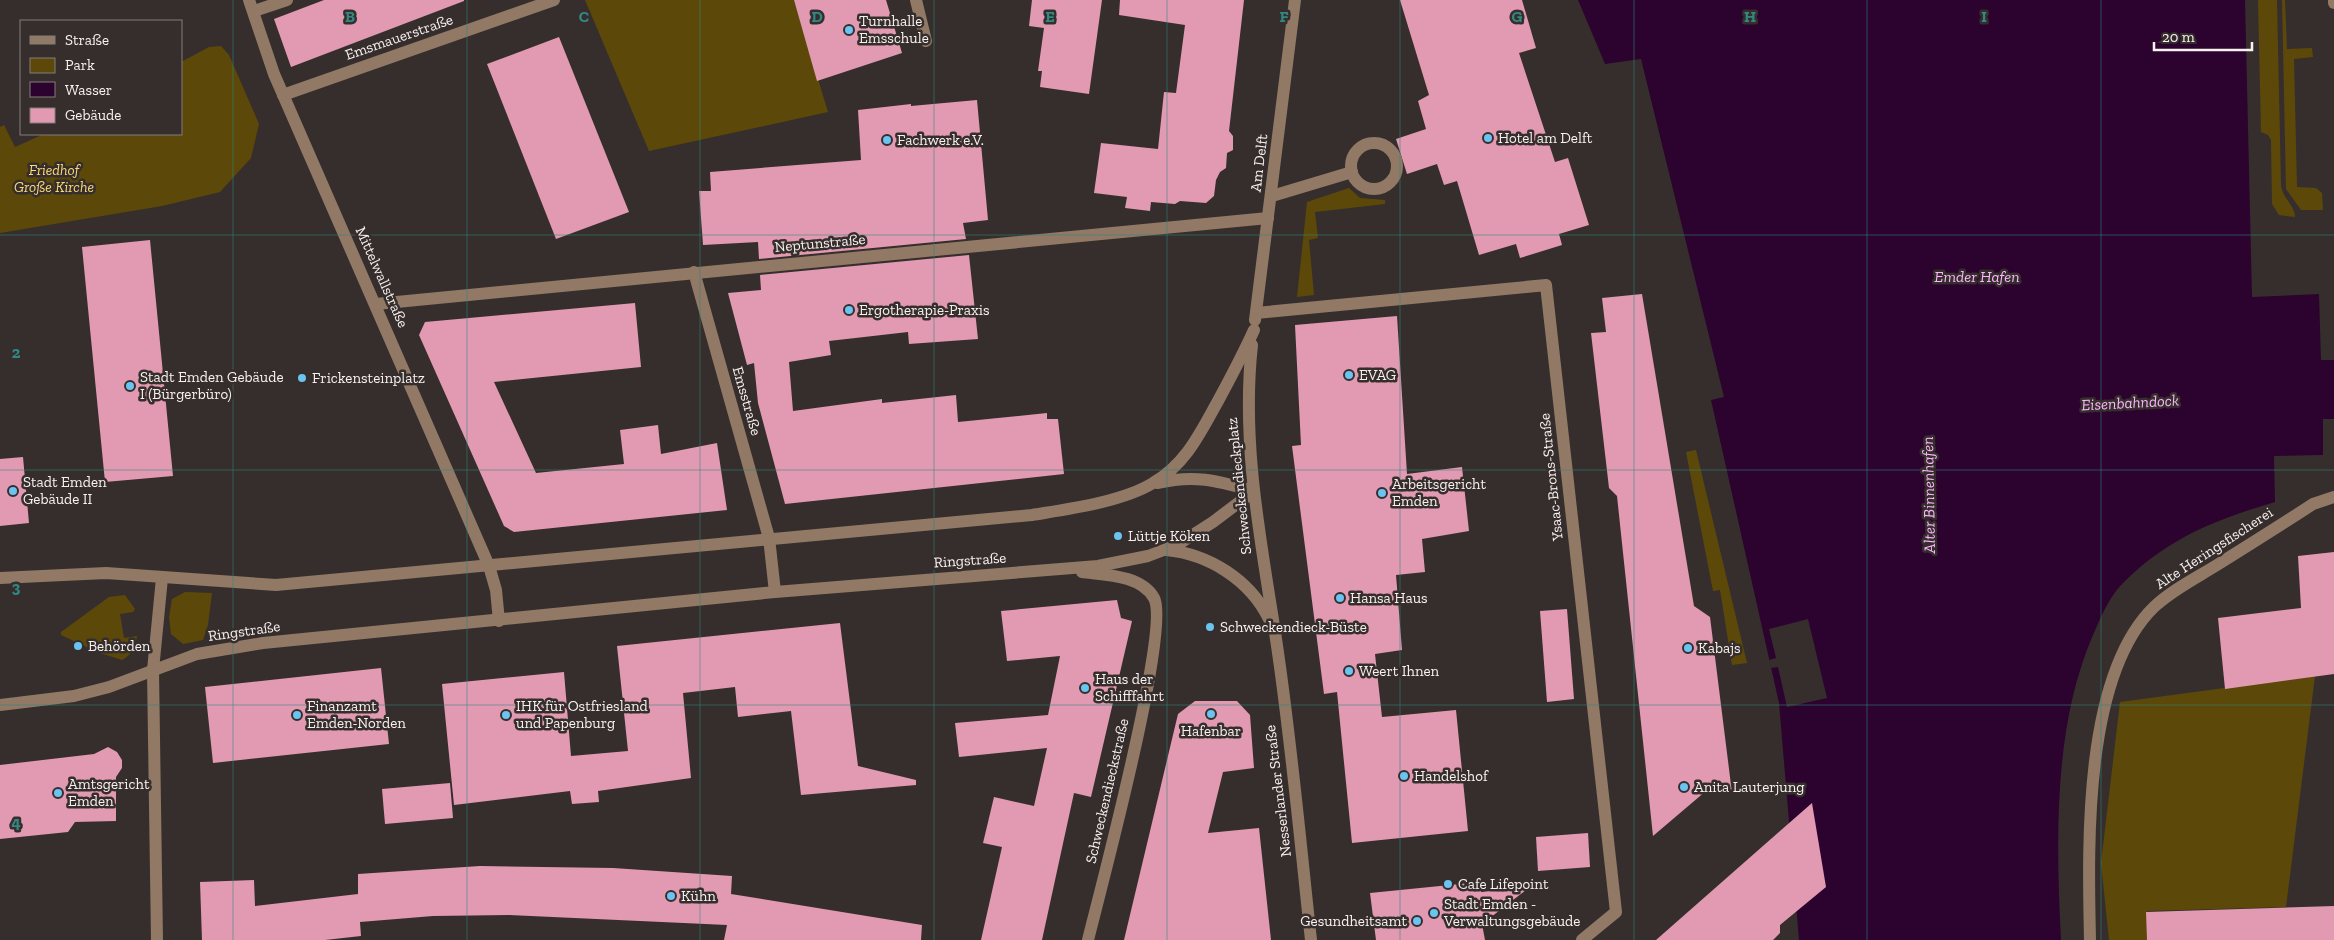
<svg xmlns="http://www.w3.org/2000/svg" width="2334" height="940" font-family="'Zilla Slab',serif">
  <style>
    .green { fill: #5c4909 }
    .water { fill: #2c032e }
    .pier { fill: #362e2c }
    .building { fill: #e19ab2 }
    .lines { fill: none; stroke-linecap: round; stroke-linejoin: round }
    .minor { stroke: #917966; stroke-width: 12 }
    .grid { fill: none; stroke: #328882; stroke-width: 1; stroke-opacity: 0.55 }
    .poi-dot { fill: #6ac3f1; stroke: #362e2c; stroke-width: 2 }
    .labels { text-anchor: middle; stroke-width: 5; stroke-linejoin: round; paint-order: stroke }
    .poi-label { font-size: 15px; fill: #f7f1f0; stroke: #362e2c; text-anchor: start }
    .street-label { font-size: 15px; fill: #f7f1f0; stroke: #362e2c }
    .park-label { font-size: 15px; font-style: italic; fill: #fad979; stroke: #362e2c }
    .water-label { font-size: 16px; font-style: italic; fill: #fcb6fd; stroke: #362e2c }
    .grid-label { font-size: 16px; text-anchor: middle; font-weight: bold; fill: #328882; stroke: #362e2c; stroke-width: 5; stroke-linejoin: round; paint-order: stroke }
  </style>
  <rect width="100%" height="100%" fill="#362e2c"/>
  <!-- green -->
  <g class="green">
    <path d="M 585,0 L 794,0 L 828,112 L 649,151 Z"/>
    <path d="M 2258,0 L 2277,0 L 2281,185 C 2282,198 2295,205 2295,217 L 2279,215 L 2272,204 L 2271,140 L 2268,135 L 2261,132 Z"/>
    <path d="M 2282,0 L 2285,0 L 2287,49 L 2312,48 L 2313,57 L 2294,59 L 2297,187 L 2316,188 L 2322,193 L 2323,210 L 2301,210 L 2286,189 Z"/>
    <path d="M 221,46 L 229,55 L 259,124 L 251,158 L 220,192 L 162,206 L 0,233 L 0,127 L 4,125 L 15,147 L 44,134 L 181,134 L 181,62 L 209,47 Z"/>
    <path d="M 1349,188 L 1360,198 L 1385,200 L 1385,204 L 1315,212 L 1318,238 L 1309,240 L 1314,295 L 1297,297 L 1307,202 Z"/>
    <path d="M 1696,450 L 1747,663 L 1732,665 L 1720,590 L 1713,591 L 1686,452 Z"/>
    <path d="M 185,592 L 212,593 L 208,625 L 203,640 L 183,644 L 171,634 L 169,617 L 172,599 Z"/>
    <path d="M 125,595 L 135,609 L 133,612 L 120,614 L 124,638 L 137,636 C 135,647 132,655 122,660 L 97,652 L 61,635 L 61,632 L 109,597 Z"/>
    <path d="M 2315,676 L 2286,907 L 2147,911 L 2147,940 L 2109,940 L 2101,863 L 2120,702 Z"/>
  </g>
  <!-- water -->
  <path class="water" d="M 1578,0 L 2245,0 L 2252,297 L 2319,294 L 2321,360 L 2334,360 L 2334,419 L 2323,419 L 2323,455 L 2274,456 L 2275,502 C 2215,520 2168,538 2123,583 C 2109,597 2101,617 2093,635 C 2053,727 2056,841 2061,940 L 1799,940 L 1779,703 L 1711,400 L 1724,397 L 1641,59 L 1605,64 Z"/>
  <!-- pier -->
  <path class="pier" d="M 1808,619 L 1827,698 L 1787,707 L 1778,667 L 1771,668 L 1769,660 L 1776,658 L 1769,629 Z"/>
  <!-- building -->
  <g class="building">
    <path d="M 324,0 L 464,0 L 464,1 L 291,67 L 274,19 Z"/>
    <path d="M 794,0 L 886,0 L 902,53 L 817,81 Z"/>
    <path d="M 1032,0 L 1102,0 L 1089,94 L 1040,87 L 1042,71 L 1038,71 L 1044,28 L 1029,26 Z"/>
    <path d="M 1120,0 L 1244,0 L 1229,131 L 1233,136 L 1233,150 L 1227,153 L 1226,168 L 1220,172 L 1216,180 L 1214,196 L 1206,203 L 1180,201 L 1175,204 L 1151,202 L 1150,211 L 1125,208 L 1127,197 L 1094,193 L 1101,143 L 1158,149 L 1164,92 L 1176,93 L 1185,25 L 1119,15 Z"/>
    <path d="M 1400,0 L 1522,0 L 1536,48 L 1519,53 L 1555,162 L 1568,158 L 1589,225 L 1559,234 L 1562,245 L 1520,258 L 1516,244 L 1479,255 L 1457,181 L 1444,185 L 1437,164 L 1407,174 L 1396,139 L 1426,129 L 1418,101 L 1429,95 Z"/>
    <path d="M 559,37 L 629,212 L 556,239 L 487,64 Z"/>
    <path d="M 977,100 L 988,220 L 963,223 L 966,239 L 759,259 L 758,242 L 703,245 L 699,191 L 711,191 L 710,172 L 861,160 L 858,110 L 911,104 L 911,106 Z"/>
    <path d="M 150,240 L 173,476 L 105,482 L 82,247 Z"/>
    <path d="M 969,255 L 978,339 L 909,344 L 908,332 L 829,341 L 831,355 L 789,362 L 793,411 L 882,399 L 882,403 L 956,395 L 958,422 L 1047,413 L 1047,419 L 1058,419 L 1064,474 L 785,504 L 758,403 L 754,363 L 747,365 L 728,293 L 761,290 L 760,275 Z"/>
    <path d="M 1642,294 L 1694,606 L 1710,617 L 1732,793 L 1713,785 L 1653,836 L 1617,496 L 1609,488 L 1591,333 L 1606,332 L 1602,298 Z"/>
    <path d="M 635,303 L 641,367 L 494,382 L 536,473 L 624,464 L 620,430 L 658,425 L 661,454 L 717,443 L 727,510 L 514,532 L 504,526 L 419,335 L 425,322 Z"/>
    <path d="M 1397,316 L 1407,474 L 1462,467 L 1469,531 L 1422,539 L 1425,572 L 1396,575 L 1402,650 L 1375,654 L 1382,717 L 1456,710 L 1468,831 L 1352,843 L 1337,692 L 1324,694 L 1292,446 L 1301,445 L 1295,325 Z"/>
    <path d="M 23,457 L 29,523 L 0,526 L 0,459 Z"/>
    <path d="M 2334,552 L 2334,674 L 2225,689 L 2218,618 L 2301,608 L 2298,556 Z"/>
    <path d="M 1117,600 L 1121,618 L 1132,621 L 1091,797 L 1074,793 L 1042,940 L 981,940 L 1002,847 L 983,843 L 994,797 L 1034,806 L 1047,748 L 959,757 L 955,723 L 1048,715 L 1060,656 L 1007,661 L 1001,611 Z"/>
    <path d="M 1567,609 L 1574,699 L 1547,702 L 1540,611 Z"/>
    <path d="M 840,623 L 858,766 L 916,780 L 916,785 L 801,795 L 791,711 L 738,717 L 735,687 L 683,693 L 691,778 L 598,791 L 599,802 L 572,804 L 570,791 L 454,805 L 442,684 L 564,672 L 571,756 L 628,751 L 617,646 Z"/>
    <path d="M 381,668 L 389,744 L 213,763 L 205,687 Z"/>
    <path d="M 1195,701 L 1237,701 L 1250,715 L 1254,768 L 1223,772 L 1208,833 L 1259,828 L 1271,940 L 1124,940 L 1178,714 Z"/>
    <path d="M 108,747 L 117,752 L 122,760 L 122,768 L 116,777 L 116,821 L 75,822 L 68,832 L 0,839 L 0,765 L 94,754 Z"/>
    <path d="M 450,783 L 453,818 L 385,824 L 382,789 Z"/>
    <path d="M 1812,803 L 1826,887 L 1780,925 L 1780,933 L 1773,940 L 1656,940 Z"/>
    <path d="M 1588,833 L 1590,867 L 1538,871 L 1536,837 Z"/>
    <path d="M 480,866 L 613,868 L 732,876 L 731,894 L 922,925 L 921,940 L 724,940 L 727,925 L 509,915 L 433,916 L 360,922 L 361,936 L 325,940 L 202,940 L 200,882 L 254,880 L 255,906 L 358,894 L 358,874 Z"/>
    <path d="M 1480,882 L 1481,892 L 1530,887 L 1482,924 L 1485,940 L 1376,940 L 1370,893 Z"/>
    <path d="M 2334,906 L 2334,940 L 2147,940 L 2146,912 Z"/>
  </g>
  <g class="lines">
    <!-- minor -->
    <g class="minor">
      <path d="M 249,0 L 274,74 L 489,566 L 496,590 L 499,621"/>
      <path d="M 916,0 L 926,41"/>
      <path d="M 2334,0 L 2334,3"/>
      <path d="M 254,11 L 287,0"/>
      <path d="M 283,95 L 554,0"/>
      <circle cx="1374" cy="166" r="23"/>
      <path d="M 1272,196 L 1352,172"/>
      <path d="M 694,272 L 769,538 L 775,592"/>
      <path d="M 376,304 L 1268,218"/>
      <path d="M 1256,313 L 1546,285 L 1616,912 L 1582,940"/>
      <path d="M 1255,320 L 1295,0"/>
      <path d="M 1252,345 C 1241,444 1261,541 1276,639 C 1291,738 1300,840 1311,940"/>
      <path d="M 1158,483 C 1195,474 1218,481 1254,491"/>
      <path d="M 1166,550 C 1209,554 1250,580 1269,619"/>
      <path d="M 1082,572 C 1105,575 1141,575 1154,598 C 1171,628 1100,891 1088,940"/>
      <path d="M 0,578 L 106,573 L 276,585 L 1032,515 C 1068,509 1122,502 1153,483 C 1186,464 1200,433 1218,401 C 1231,377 1243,354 1254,330"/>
      <path d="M 0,705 L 74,696 L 109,687 L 197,654 L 263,643 L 775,592 L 1098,566 L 1148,556 L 1177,545 L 1213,522 L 1254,491"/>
      <path d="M 157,940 L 153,670 L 162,578"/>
      <path d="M 2090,940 C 2088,847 2083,676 2154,607 C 2172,590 2196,578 2217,565 C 2249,545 2281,525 2313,504 L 2334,497"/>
    </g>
  </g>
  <!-- grid -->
  <path class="grid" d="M 233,0 L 233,940M 467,0 L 467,940M 700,0 L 700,940M 934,0 L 934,940M 1167,0 L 1167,940M 1400,0 L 1400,940M 1634,0 L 1634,940M 1867,0 L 1867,940M 2101,0 L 2101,940M 0,235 L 2334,235M 0,470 L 2334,470M 0,705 L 2334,705"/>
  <!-- markers -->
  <g class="poi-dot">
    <circle cx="849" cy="30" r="5"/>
    <circle cx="1488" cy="138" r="5"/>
    <circle cx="887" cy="140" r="5"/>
    <circle cx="849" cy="310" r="5"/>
    <circle cx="1349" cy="375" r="5"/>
    <circle cx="302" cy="378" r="5"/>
    <circle cx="130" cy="386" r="5"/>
    <circle cx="13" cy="491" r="5"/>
    <circle cx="1382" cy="493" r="5"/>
    <circle cx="1118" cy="536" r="5"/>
    <circle cx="1340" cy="598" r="5"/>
    <circle cx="1210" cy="627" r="5"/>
    <circle cx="78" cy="646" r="5"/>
    <circle cx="1688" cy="648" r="5"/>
    <circle cx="1349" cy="671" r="5"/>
    <circle cx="1085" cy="688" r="5"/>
    <circle cx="1211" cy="714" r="5"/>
    <circle cx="297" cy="715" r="5"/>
    <circle cx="506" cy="715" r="5"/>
    <circle cx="1404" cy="776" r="5"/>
    <circle cx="1684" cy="787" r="5"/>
    <circle cx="58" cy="793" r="5"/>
    <circle cx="1448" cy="884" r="5"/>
    <circle cx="671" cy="896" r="5"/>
    <circle cx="1434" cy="913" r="5"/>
    <circle cx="1417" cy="921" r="5"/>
  </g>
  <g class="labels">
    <!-- poi labels -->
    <g class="poi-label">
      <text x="859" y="26">Turnhalle<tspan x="859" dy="17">Emsschule</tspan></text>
      <text x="1498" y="143">Hotel am Delft</text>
      <text x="897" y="145">Fachwerk e.V.</text>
      <text x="859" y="315">Ergotherapie-Praxis</text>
      <text x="1359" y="380">EVAG</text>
      <text x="140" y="382">Stadt Emden Gebäude<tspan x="140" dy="17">I (Bürgerbüro)</tspan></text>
      <text x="312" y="383">Frickensteinplatz</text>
      <text x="23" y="487">Stadt Emden<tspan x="23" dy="17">Gebäude II</tspan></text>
      <text x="1392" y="489">Arbeitsgericht<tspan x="1392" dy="17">Emden</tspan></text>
      <text x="1128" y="541">Lüttje Köken</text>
      <text x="1350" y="603">Hansa Haus</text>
      <text x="1220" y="632">Schweckendieck-Büste</text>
      <text x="88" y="651">Behörden</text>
      <text x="1698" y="653">Kabajs</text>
      <text x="1359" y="676">Weert Ihnen</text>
      <text x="1095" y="684">Haus der<tspan x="1095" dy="17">Schifffahrt</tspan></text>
      <text x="307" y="711">Finanzamt<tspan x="307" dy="17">Emden-Norden</tspan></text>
      <text x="516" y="711">IHK für Ostfriesland<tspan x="516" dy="17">und Papenburg</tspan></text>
      <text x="1211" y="736" text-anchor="middle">Hafenbar</text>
      <text x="1414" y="781">Handelshof</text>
      <text x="68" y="789">Amtsgericht<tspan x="68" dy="17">Emden</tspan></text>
      <text x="1694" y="792">Anita Lauterjung</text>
      <text x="1458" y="889">Cafe Lifepoint</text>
      <text x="681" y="901">Kühn</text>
      <text x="1444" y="909">Stadt Emden -<tspan x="1444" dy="17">Verwaltungsgebäude</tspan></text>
      <text x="1407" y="926" text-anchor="end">Gesundheitsamt</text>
    </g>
    <!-- street labels -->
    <g class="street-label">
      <text transform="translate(399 37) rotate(-19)" y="5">Emsmauerstraße</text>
      <text transform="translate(1259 163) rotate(-83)" y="5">Am Delft</text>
      <text transform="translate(820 243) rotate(-5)" y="5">Neptunstraße</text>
      <text transform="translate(382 277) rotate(66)" y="5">Mittelwallstraße</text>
      <text transform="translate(747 401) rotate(74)" y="5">Emsstraße</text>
      <text transform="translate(1551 477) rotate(-96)" y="5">Ysaac-Brons-Straße</text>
      <text transform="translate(1239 486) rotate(-96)" y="5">Schweckendieckplatz</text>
      <text transform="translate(2214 548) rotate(-33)" y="5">Alte Heringsfischerei</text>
      <text transform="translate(970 560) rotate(-4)" y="5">Ringstraße</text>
      <text transform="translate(244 631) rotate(-8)" y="5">Ringstraße</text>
      <text transform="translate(1107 791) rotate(-77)" y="5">Schweckendieckstraße</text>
      <text transform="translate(1278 791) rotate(-97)" y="5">Nesserlander Straße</text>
    </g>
    <!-- park labels -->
    <g class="park-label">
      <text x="54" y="175">Friedhof<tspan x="54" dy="17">Große Kirche</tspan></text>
    </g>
    <!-- water labels -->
    <g class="water-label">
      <text x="1977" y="282">Emder Hafen</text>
      <text transform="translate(2130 402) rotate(-3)" y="6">Eisenbahndock</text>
      <text transform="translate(1928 495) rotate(-91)" y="6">Alter Binnenhafen</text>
    </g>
  </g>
  <g class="grid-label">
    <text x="350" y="22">B</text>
    <text x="584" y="22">C</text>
    <text x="817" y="22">D</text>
    <text x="1050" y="22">E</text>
    <text x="1284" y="22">F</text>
    <text x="1517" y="22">G</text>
    <text x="1750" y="22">H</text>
    <text x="1984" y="22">I</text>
    <text x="16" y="358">2</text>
    <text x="16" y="593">3</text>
    <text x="16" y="828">4</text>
  </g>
  <!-- legend -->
  <rect x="20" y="20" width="162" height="115" fill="#362e2c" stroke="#837c7a"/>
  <rect x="30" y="36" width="25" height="8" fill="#917966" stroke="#837c7a"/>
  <text x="65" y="45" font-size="15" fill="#f7f1f0">Straße</text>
  <rect x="30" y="58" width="25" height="15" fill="#5c4909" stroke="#837c7a"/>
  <text x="65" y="70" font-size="15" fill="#f7f1f0">Park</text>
  <rect x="30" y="82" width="25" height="15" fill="#2c032e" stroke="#837c7a"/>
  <text x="65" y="95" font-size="15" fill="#f7f1f0">Wasser</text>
  <rect x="30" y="108" width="25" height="15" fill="#e19ab2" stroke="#837c7a"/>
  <text x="65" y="120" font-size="15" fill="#f7f1f0">Gebäude</text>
  <!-- scale -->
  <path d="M2154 42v8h98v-8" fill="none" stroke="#f7f1f0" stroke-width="2.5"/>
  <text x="2162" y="42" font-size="15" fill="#f7f1f0" stroke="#362e2c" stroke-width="4" paint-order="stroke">20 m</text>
</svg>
